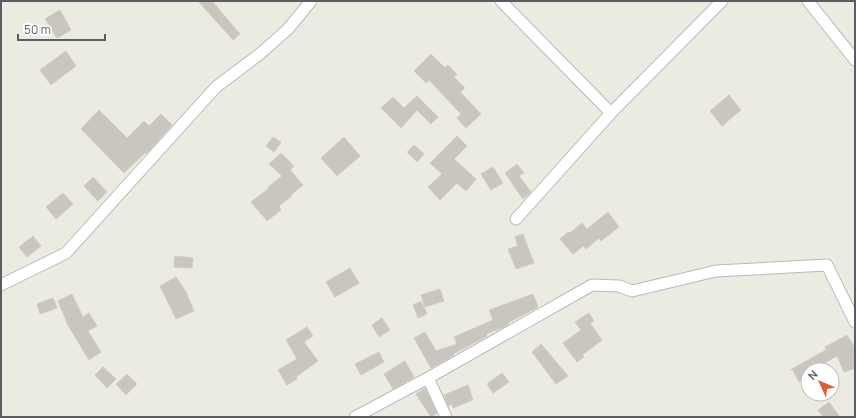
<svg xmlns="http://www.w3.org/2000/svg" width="856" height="418" font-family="Manrope,sans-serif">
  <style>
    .building { fill: #c8c6bf; stroke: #d0cec1 }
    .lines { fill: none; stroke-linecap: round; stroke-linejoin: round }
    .street-casing { stroke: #b8b9be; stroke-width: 13 }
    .street { stroke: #fff; stroke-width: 11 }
  </style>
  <rect width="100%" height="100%" fill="#ecebe2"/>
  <!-- building -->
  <g class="building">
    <path d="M 198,1 L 212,1 L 240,34 L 233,40 Z"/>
    <path d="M 60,10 L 71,30 L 57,38 L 45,19 Z"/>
    <path d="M 66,51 L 76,66 L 51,85 L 40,70 Z"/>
    <path d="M 431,54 L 445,68 L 448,65 L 457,74 L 454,77 L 465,88 L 460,92 L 481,114 L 466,128 L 457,118 L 461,114 L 429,80 L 426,83 L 414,71 Z"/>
    <path d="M 729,95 L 741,110 L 722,126 L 710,111 Z"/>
    <path d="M 417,96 L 438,117 L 431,124 L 417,110 L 401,128 L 381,108 L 393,97 L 404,108 Z"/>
    <path d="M 99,110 L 127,138 L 144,121 L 149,126 L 161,114 L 172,125 L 146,154 L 145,153 L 124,173 L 81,129 Z"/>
    <path d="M 457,136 L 467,146 L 454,159 L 476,179 L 466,191 L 457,183 L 440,200 L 428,187 L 442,174 L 430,163 Z"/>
    <path d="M 273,137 L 281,142 L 274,152 L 266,146 Z"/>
    <path d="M 344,137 L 360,156 L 337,176 L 321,158 Z"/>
    <path d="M 414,145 L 424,154 L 417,162 L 407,152 Z"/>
    <path d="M 281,153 L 294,166 L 290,170 L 303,185 L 291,195 L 292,196 L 279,206 L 281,210 L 267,221 L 251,202 L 269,188 L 268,187 L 282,176 L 269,164 Z"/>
    <path d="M 517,164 L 524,173 L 519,176 L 531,192 L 523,199 L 505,173 Z"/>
    <path d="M 493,167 L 503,183 L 491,190 L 481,174 Z"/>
    <path d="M 93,177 L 107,192 L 98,201 L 84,186 Z"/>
    <path d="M 63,193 L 73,204 L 56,219 L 46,207 Z"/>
    <path d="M 608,212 L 619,227 L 601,241 L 599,238 L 586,249 L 583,246 L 573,254 L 560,239 L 568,232 L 570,233 L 582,223 L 587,229 Z"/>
    <path d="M 523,234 L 534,263 L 516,269 L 508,249 L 518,246 L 515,237 Z"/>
    <path d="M 33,236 L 41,246 L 27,257 L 19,247 Z"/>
    <path d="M 175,256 L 193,258 L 192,268 L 174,267 Z"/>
    <path d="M 350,268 L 359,283 L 335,297 L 326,282 Z"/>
    <path d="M 176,277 L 186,292 L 194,311 L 176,319 L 160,286 Z"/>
    <path d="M 440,289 L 444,301 L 425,307 L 421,295 Z"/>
    <path d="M 72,294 L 83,317 L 89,313 L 97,326 L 88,331 L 101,352 L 89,360 L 68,325 L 58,301 Z"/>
    <path d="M 533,294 L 538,307 L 508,323 L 508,324 L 504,327 L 486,334 L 487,336 L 453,354 L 454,355 L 431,368 L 414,338 L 425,332 L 436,351 L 457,344 L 454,337 L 493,320 L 489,310 Z"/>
    <path d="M 53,298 L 57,308 L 40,314 L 37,304 Z"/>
    <path d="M 421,301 L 427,314 L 418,318 L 413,305 Z"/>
    <path d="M 589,313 L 594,321 L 590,323 L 602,340 L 582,355 L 584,357 L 577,362 L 563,343 L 581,330 L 575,322 Z"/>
    <path d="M 382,318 L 390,330 L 379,337 L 372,325 Z"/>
    <path d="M 307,327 L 313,336 L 304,342 L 318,361 L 296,377 L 297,379 L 287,385 L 278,370 L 297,359 L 286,340 Z"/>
    <path d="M 847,335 L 855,348 L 855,368 L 844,372 L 837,356 L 819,366 L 822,370 L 808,370 L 808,378 L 799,382 L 793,370 L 790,370 L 826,350 L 825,347 Z"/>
    <path d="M 541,344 L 568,376 L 556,384 L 532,352 Z"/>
    <path d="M 379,352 L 384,362 L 361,375 L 355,364 Z"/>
    <path d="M 405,361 L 414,377 L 393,389 L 384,374 Z"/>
    <path d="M 103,367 L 116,379 L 107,388 L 95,375 Z"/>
    <path d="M 502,373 L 509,382 L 493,393 L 487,384 Z"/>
    <path d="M 127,374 L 137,384 L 126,395 L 116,384 Z"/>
    <path d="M 468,385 L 473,400 L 453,408 L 452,404 L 448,406 L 444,395 Z"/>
    <path d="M 425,388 L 437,413 L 431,417 L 416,394 Z"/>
    <path d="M 829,402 L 840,417 L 823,417 L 818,410 Z"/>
  </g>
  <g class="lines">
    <!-- street casing -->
    <g class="street-casing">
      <g id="street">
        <path d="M 501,1 L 611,113"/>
        <path d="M 808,1 L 855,60"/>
        <path d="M 516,219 L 611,113 L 722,1"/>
        <path d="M 1,285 L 66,253 L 216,87 L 261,53 L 288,29 L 311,1"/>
        <path d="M 355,417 L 428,378"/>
        <path d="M 446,417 L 428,378 L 592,285 L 619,286 L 632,291 L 716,271 L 827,265 L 855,322"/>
      </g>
    </g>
    <!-- street -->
    <use href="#street" class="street"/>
  </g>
  <!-- border -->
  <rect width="856" height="418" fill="none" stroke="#5b5d62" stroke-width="4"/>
  <!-- north arrow -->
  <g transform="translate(820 382) rotate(314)"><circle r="19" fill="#ffffff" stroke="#bdbec0"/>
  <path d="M0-3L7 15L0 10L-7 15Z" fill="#d9603b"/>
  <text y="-6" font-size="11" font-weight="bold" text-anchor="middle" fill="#5b5d62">N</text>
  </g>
  <!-- scale -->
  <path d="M18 34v6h87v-6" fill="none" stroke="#5b5d62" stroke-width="2"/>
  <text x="24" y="34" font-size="12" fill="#5b5d62" stroke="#ffffff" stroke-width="3" paint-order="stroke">50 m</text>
</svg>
